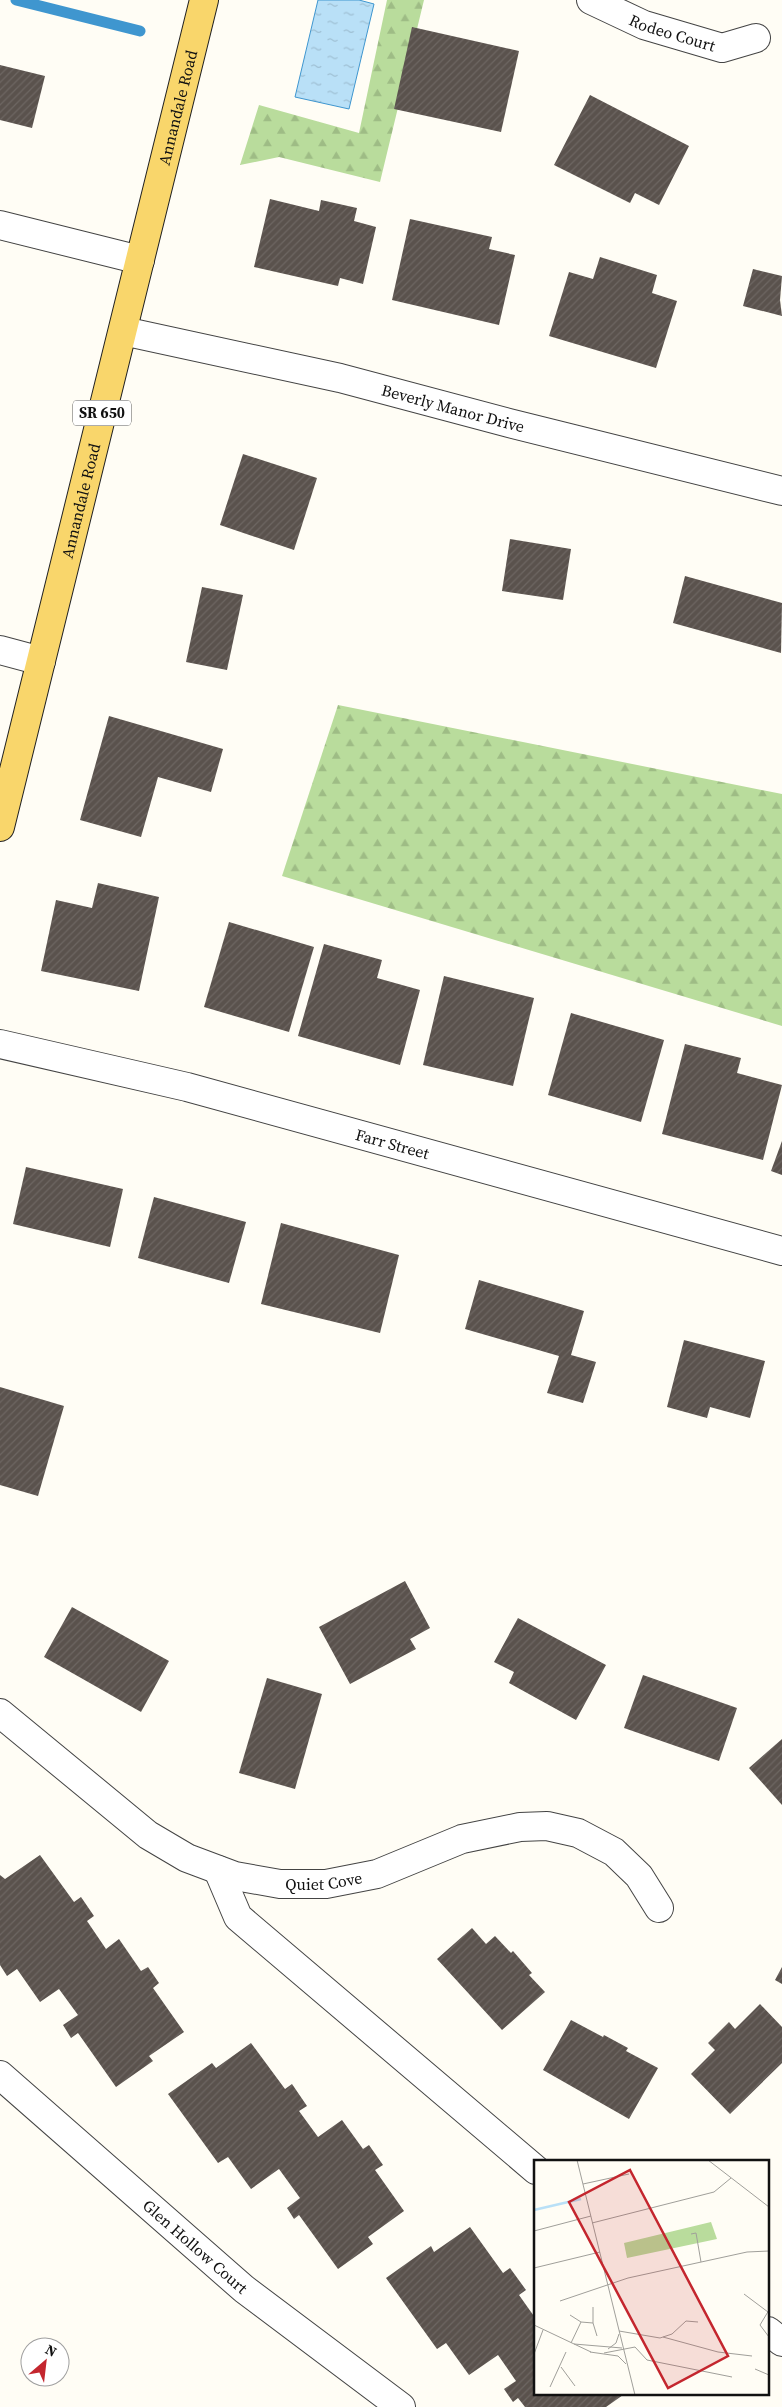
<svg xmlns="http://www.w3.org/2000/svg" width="782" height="2407" font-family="'Source Serif 4',serif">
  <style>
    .forest { fill: url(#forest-firs) }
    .water { fill: url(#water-ripples); stroke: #3f96cf }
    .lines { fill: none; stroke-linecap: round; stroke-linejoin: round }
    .stream { stroke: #3f96cf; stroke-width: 11 }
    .building { fill: url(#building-hatch) }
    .minor-casing { stroke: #444; stroke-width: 30 }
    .major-casing { stroke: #222; stroke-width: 30 }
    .minor { stroke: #fff; stroke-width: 28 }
    .major { stroke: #f9d66b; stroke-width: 28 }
    .labels { text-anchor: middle; stroke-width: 5; stroke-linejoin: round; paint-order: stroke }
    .shield { fill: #fff; stroke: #585858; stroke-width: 1 }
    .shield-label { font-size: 15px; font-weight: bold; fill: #111 }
    .street-label { font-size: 16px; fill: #111; stroke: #fff }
    .inset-river { fill: none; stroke: #b9e0f7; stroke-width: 2.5 }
    .inset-road { fill: none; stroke: #a09f9a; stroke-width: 1 }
    .view { fill: #c4262e; fill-opacity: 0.15; stroke: #c4262e; stroke-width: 2.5 }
    .inset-edge { fill: none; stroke: #111; stroke-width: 2.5 }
  </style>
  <defs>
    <pattern id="forest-firs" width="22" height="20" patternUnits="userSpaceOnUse" patternTransform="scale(1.25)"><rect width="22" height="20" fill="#b9dc9c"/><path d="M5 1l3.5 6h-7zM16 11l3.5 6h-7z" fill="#9ebc85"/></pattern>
    <pattern id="water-ripples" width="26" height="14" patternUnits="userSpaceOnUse" patternTransform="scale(1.25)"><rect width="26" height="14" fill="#b9e0f7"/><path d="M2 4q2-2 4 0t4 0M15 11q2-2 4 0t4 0" fill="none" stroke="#9ebfd3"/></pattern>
    <pattern id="building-hatch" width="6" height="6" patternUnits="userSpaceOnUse" patternTransform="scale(1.25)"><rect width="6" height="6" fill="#5a524d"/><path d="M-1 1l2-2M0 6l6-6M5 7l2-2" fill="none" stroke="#6d6662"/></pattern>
  </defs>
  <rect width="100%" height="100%" fill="#fffdf5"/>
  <!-- forest -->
  <g class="forest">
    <path d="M 387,0 L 424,0 L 380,182 L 279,157 L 240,165 L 259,105 L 359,133 Z"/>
    <path d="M 338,705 L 782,794 L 782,1026 L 282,876 Z"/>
  </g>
  <!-- water -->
  <path class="water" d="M 318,0 L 359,0 L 374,4 L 349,109 L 295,97 Z"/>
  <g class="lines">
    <!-- stream -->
    <path class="stream" d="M 16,0 L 140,31"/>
  </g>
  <!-- building -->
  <g class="building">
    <path d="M 412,27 L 519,51 L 501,132 L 394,109 Z"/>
    <path d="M 0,65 L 45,76 L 32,128 L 0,120 Z"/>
    <path d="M 590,95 L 689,146 L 659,205 L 635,193 L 630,203 L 554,165 Z"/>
    <path d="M 270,199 L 319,211 L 321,200 L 357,208 L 354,221 L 376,227 L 363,284 L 340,278 L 338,286 L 254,267 Z"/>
    <path d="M 410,219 L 492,237 L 489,249 L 515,255 L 499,325 L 392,300 Z"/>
    <path d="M 600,257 L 657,275 L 652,293 L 677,301 L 656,368 L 549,336 L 569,272 L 593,279 Z"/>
    <path d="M 753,269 L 782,276 L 780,300 L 782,316 L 743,306 Z"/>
    <path d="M 243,454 L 317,478 L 294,550 L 220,525 Z"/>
    <path d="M 510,539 L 571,549 L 563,600 L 502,591 Z"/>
    <path d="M 685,576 L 782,603 L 781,653 L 673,623 Z"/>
    <path d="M 202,587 L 243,595 L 227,670 L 186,662 Z"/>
    <path d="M 109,716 L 223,749 L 211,792 L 158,777 L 141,837 L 80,820 Z"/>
    <path d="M 98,883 L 159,897 L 139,991 L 41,971 L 56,900 L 92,908 Z"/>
    <path d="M 229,922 L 314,947 L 289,1032 L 204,1007 Z"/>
    <path d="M 324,944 L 382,960 L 377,978 L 420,990 L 400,1065 L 298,1036 Z"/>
    <path d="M 444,976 L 534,998 L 513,1086 L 423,1065 Z"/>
    <path d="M 571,1013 L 664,1040 L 641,1122 L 548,1095 Z"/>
    <path d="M 685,1044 L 741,1058 L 737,1073 L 782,1085 L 763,1160 L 662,1134 Z"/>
    <path d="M 782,1141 L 782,1175 L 771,1171 Z"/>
    <path d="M 26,1167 L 123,1189 L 110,1247 L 13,1224 Z"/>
    <path d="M 154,1197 L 246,1222 L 229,1283 L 138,1258 Z"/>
    <path d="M 281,1223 L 399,1255 L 380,1333 L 261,1304 Z"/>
    <path d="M 479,1280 L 584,1311 L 571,1355 L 596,1362 L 583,1403 L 547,1393 L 559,1356 L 465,1329 Z"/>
    <path d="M 684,1340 L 765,1361 L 750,1418 L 710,1407 L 707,1418 L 667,1407 Z"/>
    <path d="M 0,1387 L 64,1406 L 38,1496 L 0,1485 Z"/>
    <path d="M 405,1581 L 430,1628 L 410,1639 L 416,1649 L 350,1684 L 319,1627 Z"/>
    <path d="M 72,1607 L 169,1661 L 141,1712 L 44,1657 Z"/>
    <path d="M 518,1618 L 606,1665 L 576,1720 L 509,1683 L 514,1672 L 494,1662 Z"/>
    <path d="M 643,1675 L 737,1708 L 719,1761 L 624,1728 Z"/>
    <path d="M 267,1678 L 322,1694 L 295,1789 L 239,1773 Z"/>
    <path d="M 782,1739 L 782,1805 L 749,1768 Z"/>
    <path d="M 40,1855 L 74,1902 L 81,1897 L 94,1916 L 87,1921 L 106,1949 L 119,1939 L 141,1971 L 148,1967 L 159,1983 L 153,1988 L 184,2032 L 149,2056 L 153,2061 L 116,2087 L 78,2033 L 71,2038 L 63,2025 L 78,2015 L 59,1989 L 40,2002 L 17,1969 L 7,1976 L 0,1965 L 0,1875 L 5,1879 Z"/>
    <path d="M 472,1928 L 486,1944 L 495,1936 L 511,1953 L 513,1951 L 532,1973 L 529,1975 L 545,1992 L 502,2030 L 437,1959 Z"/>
    <path d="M 782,1967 L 782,1984 L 775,1980 Z"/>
    <path d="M 760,2004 L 782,2027 L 782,2063 L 730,2114 L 691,2074 L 715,2050 L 708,2043 L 729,2022 L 735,2029 Z"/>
    <path d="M 571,2020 L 603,2037 L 604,2035 L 628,2048 L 626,2051 L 658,2068 L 629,2119 L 543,2070 Z"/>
    <path d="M 251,2043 L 285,2089 L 292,2084 L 307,2106 L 299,2111 L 318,2137 L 342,2120 L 363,2149 L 369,2145 L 383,2165 L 375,2170 L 404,2211 L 368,2237 L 373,2244 L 338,2269 L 299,2215 L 294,2219 L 287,2208 L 300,2198 L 279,2169 L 251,2189 L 228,2157 L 218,2163 L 168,2094 L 212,2063 L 216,2068 Z"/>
    <path d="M 470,2227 L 503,2273 L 510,2268 L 526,2290 L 519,2295 L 536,2319 L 536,2393 L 622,2393 L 623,2395 L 606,2407 L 525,2407 L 518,2398 L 513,2402 L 504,2389 L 516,2381 L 498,2355 L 469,2375 L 446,2343 L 437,2349 L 386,2278 L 431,2246 L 434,2252 Z"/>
  </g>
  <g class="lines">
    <!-- minor casing -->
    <g class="minor-casing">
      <g id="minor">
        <path id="s1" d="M 591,0 L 644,25 L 722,48 L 756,38"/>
        <path d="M 0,225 L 140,260"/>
        <path id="s2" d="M 123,331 L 340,378 L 509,423 L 782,491"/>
        <path d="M 0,650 L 41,661"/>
        <path id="s3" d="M 0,1044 L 187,1087 L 782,1251"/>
        <path id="s4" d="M 0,1713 L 148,1835 L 187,1858 L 235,1876 L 280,1884 L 326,1884 L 377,1874 L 462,1839 L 520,1827 L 547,1826 L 578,1833 L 614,1852 L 639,1876 L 659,1908"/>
        <path d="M 218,1870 L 238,1917 L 536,2170"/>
        <path id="s5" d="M 0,2075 L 244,2289 L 401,2407"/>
        <path d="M 768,2331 L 782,2342"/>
      </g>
    </g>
    <!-- major casing -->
    <g class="major-casing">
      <g id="major">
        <path id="s6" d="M 0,827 L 204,0"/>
      </g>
    </g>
    <!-- minor -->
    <use href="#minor" class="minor"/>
    <!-- major -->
    <use href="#major" class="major"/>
  </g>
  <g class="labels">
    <!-- shield labels -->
    <rect class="shield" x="73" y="400.5" width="58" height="25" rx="4"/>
    <g class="shield-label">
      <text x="102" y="418">SR 650</text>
    </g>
    <!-- street labels -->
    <g class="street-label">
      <text dy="6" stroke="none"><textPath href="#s1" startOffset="88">Rodeo Court</textPath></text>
      <text dy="6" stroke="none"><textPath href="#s6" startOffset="741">Annandale Road</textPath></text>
      <text dy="6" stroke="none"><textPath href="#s2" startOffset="339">Beverly Manor Drive</textPath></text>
      <text dy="6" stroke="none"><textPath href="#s6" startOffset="336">Annandale Road</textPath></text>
      <text dy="6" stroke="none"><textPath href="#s3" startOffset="405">Farr Street</textPath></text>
      <text dy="6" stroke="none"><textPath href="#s4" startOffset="378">Quiet Cove</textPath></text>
      <text dy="6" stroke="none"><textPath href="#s5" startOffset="260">Glen Hollow Court</textPath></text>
    </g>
  </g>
  <!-- overview -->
  <g transform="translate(534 2160)">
    <rect width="235" height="235" fill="#fffdf5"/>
    <path d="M 177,62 L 183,79 L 93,98 L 90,83 Z" fill="#b9dc9c"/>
    <path class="inset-river" d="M 0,50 L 47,39"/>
    <path class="inset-road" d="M 43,0 L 101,235M 174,0 L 235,47M 49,24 L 95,14M 58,63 L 180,32 L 197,18M 0,71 L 57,56M 157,74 L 162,73 L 167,102M 0,108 L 66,92M 210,134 L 234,152M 26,141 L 94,118 L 213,92 L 235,91M 235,150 L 226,165 L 235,177M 36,155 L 47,162 L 59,163 L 63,176M 59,163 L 59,147M 0,165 L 57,192M 85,171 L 126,178 L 138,174 L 152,161 L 164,162M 129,177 L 184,192 L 218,196M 37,183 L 47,162M 40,184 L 88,188M 74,189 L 82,183 L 85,174M 56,192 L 84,196 L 92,204M 70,193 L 101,187 L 113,200 L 198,217M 0,194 L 9,170M 27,207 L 41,226M 221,209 L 235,215M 16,227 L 32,192"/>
    <path class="view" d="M 96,10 L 194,196 L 134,228 L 35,42 Z"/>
    <rect width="235" height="235" class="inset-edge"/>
  </g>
  <!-- north arrow -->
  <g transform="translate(45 2362) rotate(28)"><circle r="24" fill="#ffffff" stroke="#a0a0a0"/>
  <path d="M0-4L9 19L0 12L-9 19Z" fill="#c4262e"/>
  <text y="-8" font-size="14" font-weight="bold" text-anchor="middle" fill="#111111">N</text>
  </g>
</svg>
